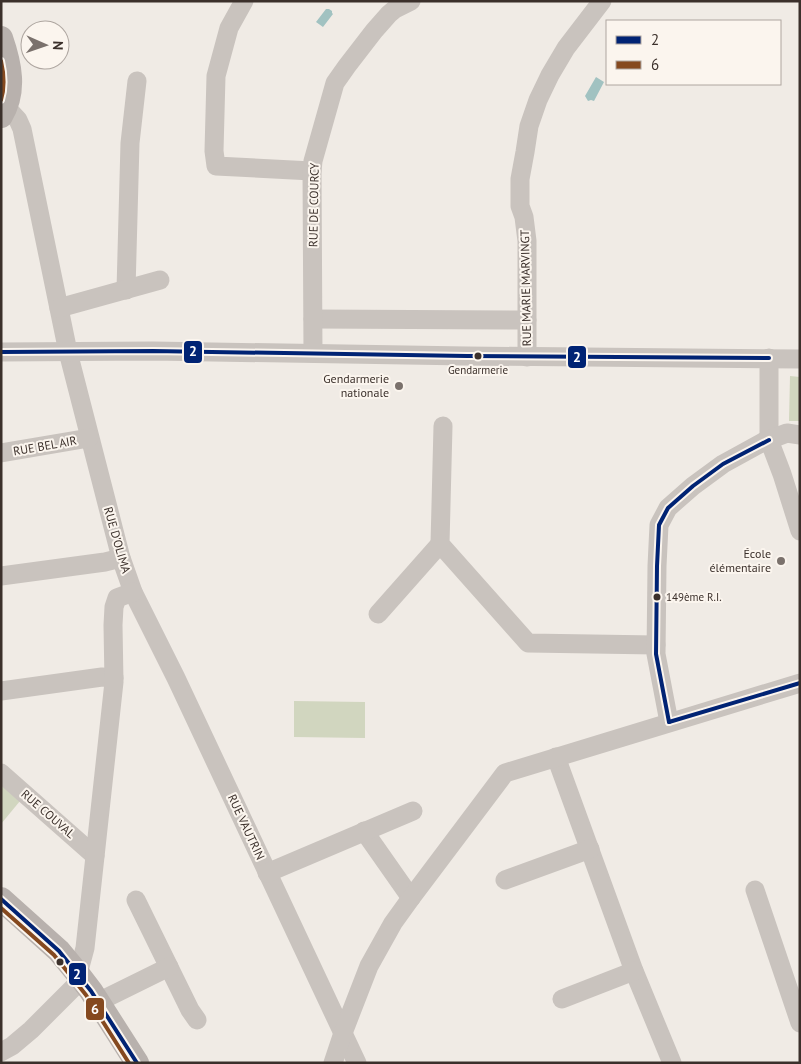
<svg xmlns="http://www.w3.org/2000/svg" width="801" height="1064" font-family="'PT Sans',sans-serif">
  <style>
    .green { fill: #d1d6bf }
    .water { fill: #a1c2c1 }
    .lines { fill: none; stroke-linecap: round; stroke-linejoin: round }
    .minor { stroke: #c9c3be; stroke-width: 19 }
    .major { stroke: #b8b1ad; stroke-width: 24 }
    .bus-1-casing { stroke: #fbf5ee; stroke-width: 8 }
    .bus-2-casing { stroke: #fbf5ee; stroke-width: 8 }
    .bus-1 { stroke: #002374; stroke-width: 4 }
    .bus-2 { stroke: #85491f; stroke-width: 4 }
    .bus-dot { fill: #3b302b; stroke: #fbf5ee; stroke-width: 2 }
    .poi-dot { fill: #7a716c; stroke: #fbf5ee; stroke-width: 2 }
    .labels { text-anchor: middle; stroke-width: 4; stroke-linejoin: round; paint-order: stroke }
    .bus-label { font-size: 11px; fill: #3b302b; stroke: #fbf5ee }
    .street-label { font-size: 12px; fill: #3b302b; stroke: #fbf5ee }
    .poi-label { font-size: 12px; fill: #3b302b; stroke: #fbf5ee; text-anchor: end }
    .line-badge { stroke: #fbf5ee; stroke-width: 2 }
    .badge-label { font-size: 14px; text-anchor: middle; font-weight: bold; fill: #fff }
  </style>
  <rect width="100%" height="100%" fill="#f0ebe5"/>
  <!-- green -->
  <g class="green">
    <path d="M 790,376 L 800,377 L 800,421 L 789,421 Z"/>
    <path d="M 294,701 L 365,702 L 365,738 L 294,737 Z"/>
    <path d="M 1,785 L 20,801 L 1,824 Z"/>
  </g>
  <!-- water -->
  <g class="water">
    <path d="M 326,9 L 329,9 L 332,11 L 332,13 L 333,14 L 323,27 L 316,22 Z"/>
    <path d="M 596,77 L 604,82 L 594,101 L 591,100 L 588,101 L 585,96 Z"/>
  </g>
  <g class="lines">
    <!-- minor -->
    <g class="minor">
      <path d="M 244,1 L 229,28 L 216,76 L 214,151 L 216,166 L 312,171"/>
      <path d="M 6,107 L 18,120 L 22,129 L 68,352 L 121,558 L 133,592 L 176,678 L 357,1063"/>
      <path d="M 126,290 L 130,143 L 137,81"/>
      <path d="M 59,308 L 160,280"/>
      <path d="M 313,319 L 527,320"/>
      <path d="M 1,352 L 153,351 L 467,356 L 800,359"/>
      <path d="M 313,353 L 312,171 L 313,161 L 335,83 L 347,66 L 374,31 L 389,14 L 395,9 L 411,1"/>
      <path d="M 527,357 L 527,241 L 524,217 L 520,206 L 520,179 L 525,152 L 529,126 L 538,100 L 550,75 L 566,48 L 602,1"/>
      <path d="M 769,358 L 769,440 L 782,474 L 800,531"/>
      <path d="M 443,426 L 440,544 L 528,643 L 656,645"/>
      <path d="M 1,453 L 89,438"/>
      <path d="M 1,576 L 105,562 L 121,558"/>
      <path d="M 378,614 L 440,544"/>
      <path d="M 1,691 L 102,677 L 114,678"/>
      <path d="M 669,722 L 656,654 L 657,566 L 659,525 L 668,508 L 693,486 L 723,464 L 763,442 L 787,433 L 800,435"/>
      <path d="M 556,757 L 634,971 L 672,1063"/>
      <path d="M 1,773 L 95,856"/>
      <path d="M 364,831 L 411,898"/>
      <path d="M 267,873 L 413,811"/>
      <path d="M 505,880 L 590,849"/>
      <path d="M 755,890 L 800,1023"/>
      <path d="M 136,900 L 190,1010 L 197,1020"/>
      <path d="M 78,974 L 85,948 L 114,682 L 113,625 L 114,607 L 117,598 L 133,592"/>
      <path d="M 562,999 L 634,971"/>
      <path d="M 98,1002 L 169,967"/>
      <path d="M 1,1052 L 12,1046 L 31,1030 L 82,979"/>
      <path d="M 333,1063 L 343,1033 L 369,966 L 393,923 L 411,898 L 505,773 L 800,683"/>
    </g>
    <!-- major -->
    <g class="major">
      <path d="M 1,38 C 10,64 16,91 1,116"/>
      <path d="M 1,899 L 59,951 L 78,974 L 91,991 L 137,1063"/>
    </g>
    <!-- bus-1 casing -->
    <g class="bus-1-casing">
      <g id="bus-1">
        <path d="M 1,352 L 153,351 L 467,356 L 769,358"/>
        <path d="M 669,722 L 656,654 L 657,566 L 659,525 L 668,508 L 693,486 L 723,464 L 769,440"/>
        <path d="M 669,722 L 800,683"/>
        <path d="M 1,899 L 59,951 L 91,991 L 137,1063"/>
      </g>
    </g>
    <!-- bus-2 casing -->
    <g class="bus-2-casing">
      <g id="bus-2">
        <path d="M 1,61 C 4,74 5,87 1,100"/>
        <path d="M 1,908 L 54,955 L 86,995 L 129,1063"/>
      </g>
    </g>
    <!-- bus-1 -->
    <use href="#bus-1" class="bus-1"/>
    <!-- bus-2 -->
    <use href="#bus-2" class="bus-2"/>
  </g>
  <!-- markers -->
  <g class="bus-dot">
    <circle cx="478" cy="356" r="4.5"/>
    <circle cx="657" cy="597" r="4.5"/>
    <circle cx="60" cy="962" r="4.5"/>
  </g>
  <g class="poi-dot">
    <circle cx="399" cy="386" r="5"/>
    <circle cx="781" cy="561" r="5"/>
  </g>
  <g class="labels">
    <!-- bus labels -->
    <g class="bus-label">
      <text x="478" y="374">Gendarmerie</text>
      <text x="666" y="601" text-anchor="start">149ème R.I.</text>
    </g>
    <!-- street labels -->
    <g class="street-label">
      <text transform="translate(314 205) rotate(-89)" y="4">RUE DE COURCY</text>
      <text transform="translate(526 288) rotate(-91)" y="4">RUE MARIE MARVINGT</text>
      <text transform="translate(45 446) rotate(-10)" y="4">RUE BEL AIR</text>
      <text transform="translate(117 540) rotate(74)" y="4">RUE D'OLIMA</text>
      <text transform="translate(48 814) rotate(41)" y="4">RUE COUVAL</text>
      <text transform="translate(246 827) rotate(65)" y="4">RUE VAUTRIN</text>
    </g>
    <!-- poi labels -->
    <g class="poi-label">
      <text x="389" y="383">Gendarmerie<tspan x="389" dy="14">nationale</tspan></text>
      <text x="771" y="558">École<tspan x="771" dy="14">élémentaire</tspan></text>
    </g>
  </g>
  <g class="line-badge">
    <rect x="183" y="340" width="20" height="24" rx="5" fill="#002374"/>
    <rect x="567" y="345" width="20" height="24" rx="5" fill="#002374"/>
    <rect x="68" y="962" width="19" height="24" rx="5" fill="#002374"/>
    <rect x="85" y="997" width="20" height="24" rx="5" fill="#85491f"/>
  </g>
  <g class="badge-label">
    <text x="193" y="356">2</text>
    <text x="577" y="362">2</text>
    <text x="77" y="979">2</text>
    <text x="95" y="1014">6</text>
  </g>
  <!-- border -->
  <rect width="801" height="1064" fill="none" stroke="#3b302b" stroke-width="5"/>
  <!-- legend -->
  <rect x="606" y="20" width="175" height="65" fill="#fbf5ee" stroke="#aea6a0"/>
  <rect x="616" y="36" width="25" height="8" fill="#002374" stroke="#aea6a0"/>
  <text x="651" y="45" font-size="15" fill="#3b302b">2</text>
  <rect x="616" y="61" width="25" height="8" fill="#85491f" stroke="#aea6a0"/>
  <text x="651" y="70" font-size="15" fill="#3b302b">6</text>
  <!-- north arrow -->
  <g transform="translate(45 45) rotate(92)"><circle r="24" fill="#fbf5ee" stroke="#aea6a0"/>
  <path d="M0-4L9 19L0 12L-9 19Z" fill="#7a716c"/>
  <text y="-8" font-size="14" font-weight="bold" text-anchor="middle" fill="#3b302b">N</text>
  </g>
</svg>
